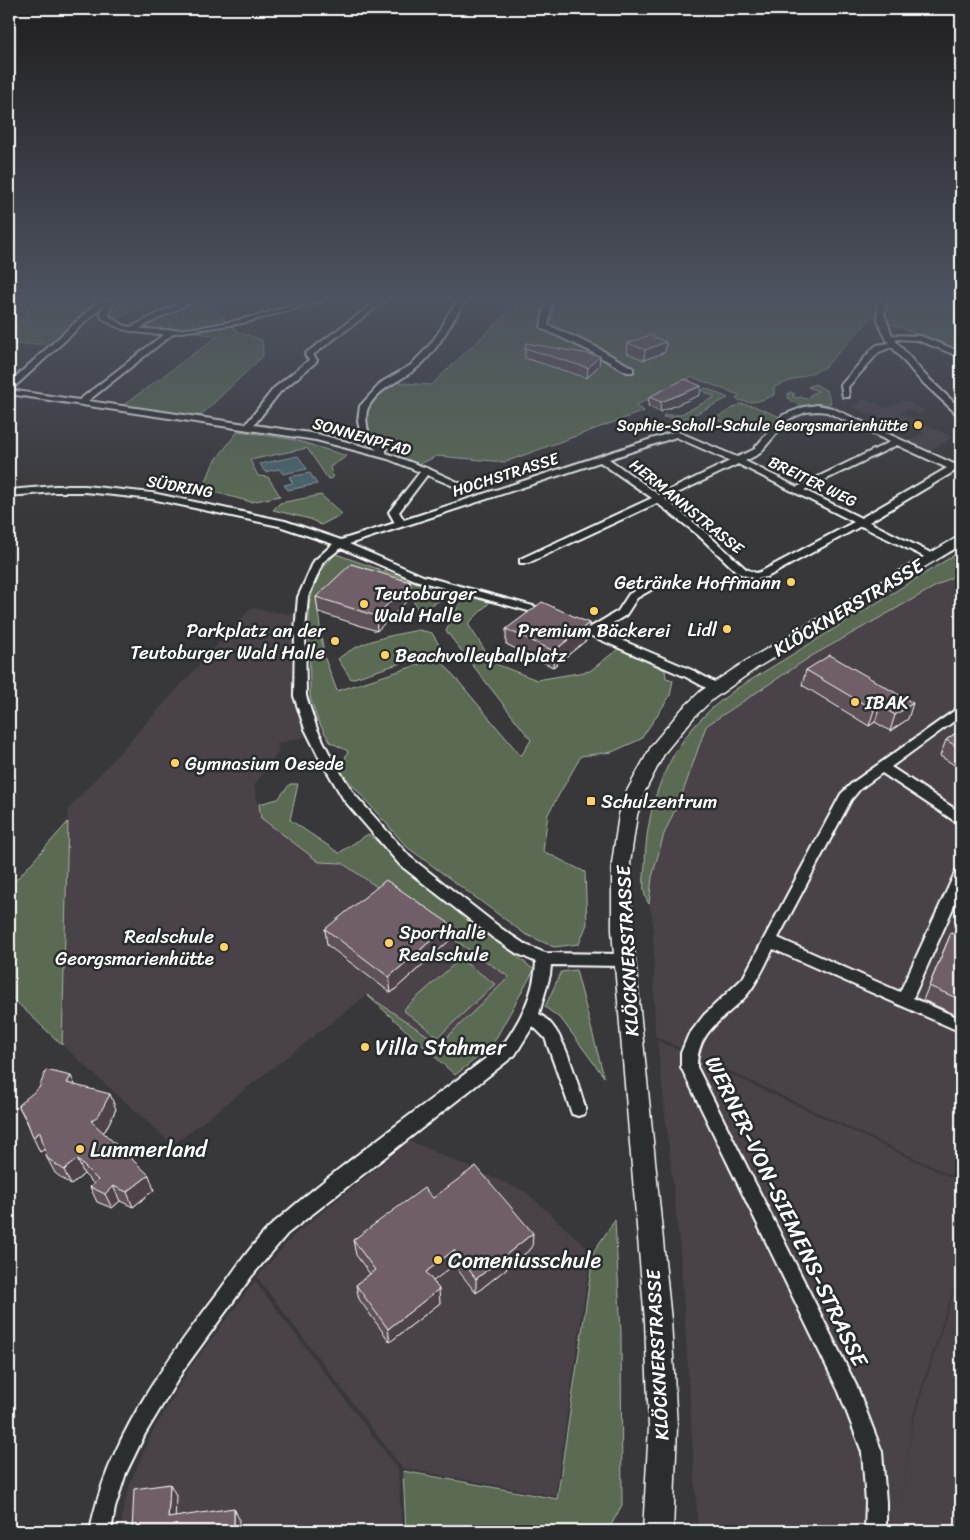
<svg xmlns="http://www.w3.org/2000/svg" width="970" height="1540" font-family="Sriracha,sans-serif">
  <style>
    .built { fill: #484348 }
    .green { fill: #5a6a52; stroke: #acb4a8 }
    .water { fill: #48656d; stroke: #91a3a7 }
    .lines { fill: none; stroke-linecap: round; stroke-linejoin: round }
    .minor-casing { stroke: #fff; stroke-width: 4 }
    .secondary-casing { stroke: #fff; stroke-width: 3 }
    .minor { fill: #2a2d2e; fill-rule: evenodd }
    .secondary { fill: #2a2d2e; fill-rule: evenodd }
    .wall { fill: #5f5159; stroke: #fff }
    .shaded-wall { fill: #4e4249; stroke: #fff }
    .building { fill: #6f5e68; stroke: #fff }
    .poi-dot { fill: #ffd166; stroke: #2a2d2e; stroke-width: 2 }
    .labels { text-anchor: middle; stroke-width: 5; stroke-linejoin: round; paint-order: stroke }
    .far-poi-label { font-size: 16px; fill: #fff; stroke: #2a2d2e; text-anchor: end }
    .far-street-label { font-size: 16px; fill: #fff; stroke: #2a2d2e }
    .poi-label { font-size: 19px; fill: #fff; stroke: #2a2d2e; text-anchor: start }
    .street-label { font-size: 19px; fill: #fff; stroke: #2a2d2e }
    .near-poi-label { font-size: 22px; fill: #fff; stroke: #2a2d2e; text-anchor: start }
    .near-street-label { font-size: 22px; fill: #fff; stroke: #2a2d2e }
  </style>
  <rect width="100%" height="100%" fill="#38373a"/>
  <filter id="ink" filterUnits="userSpaceOnUse"><feTurbulence type="fractalNoise" baseFrequency=".02" numOctaves="2"/><feDisplacementMap in="SourceGraphic" scale="10" xChannelSelector="R" yChannelSelector="G"/><feConvolveMatrix kernelMatrix="1 2 1 2 8 2 1 2 1" color-interpolation-filters="sRGB"/></filter>
  <g filter="url(#ink)">
    <!-- built -->
    <g class="built">
      <path d="M 865,399 L 887,408 L 904,400 L 914,404 L 912,406 L 926,411 L 920,414 L 907,409 L 900,413 L 953,437 L 930,450 L 909,441 L 924,433 L 890,419 L 886,421 L 851,406 Z"/>
      <path d="M 961,572 L 961,1180 L 655,1036 L 653,922 L 649,904 L 652,877 L 664,834 L 683,792 L 706,726 L 810,657 Z"/>
      <path d="M 251,608 L 296,615 L 294,701 L 305,737 L 277,743 L 279,751 L 254,786 L 261,818 L 319,862 L 342,863 L 510,977 L 440,1044 L 367,995 L 173,1145 L 62,1045 L 68,809 Z"/>
      <path d="M 657,1040 L 961,1182 L 961,1265 L 913,1415 L 901,1503 L 913,1421 L 961,1269 L 961,1531 L 698,1531 L 681,1260 Z"/>
      <path d="M 410,1141 L 526,1192 L 591,1251 L 555,1496 L 402,1468 L 257,1277 L 293,1236 Z"/>
      <path d="M 255,1281 L 398,1469 L 402,1531 L 121,1531 L 122,1515 L 131,1480 L 152,1433 L 191,1366 Z"/>
    </g>
    <!-- green -->
    <g class="green">
      <path d="M 40,300 L 101,300 L 52,344 L 9,344 L 9,333 L 13,333 L 18,322 L 29,313 L 29,305 Z"/>
      <path d="M 116,300 L 149,300 L 123,316 L 108,317 L 107,310 Z"/>
      <path d="M 200,300 L 225,300 L 212,304 L 227,322 L 176,330 L 141,328 Z"/>
      <path d="M 516,300 L 961,300 L 961,351 L 872,317 L 824,368 L 774,387 L 774,395 C 760,401 751,405 736,399 L 739,395 L 692,377 L 635,406 L 644,411 L 505,462 L 437,456 L 418,465 C 398,459 381,452 365,437 L 364,406 L 390,382 L 431,385 L 515,306 Z"/>
      <path d="M 230,324 L 238,332 L 262,340 L 263,356 L 199,417 L 122,406 L 218,336 L 197,333 Z"/>
      <path d="M 815,384 L 827,391 L 831,403 C 818,409 798,408 788,398 L 788,393 L 790,392 L 795,394 L 792,396 L 797,398 L 801,397 L 805,399 L 811,396 L 810,395 L 818,391 L 808,387 Z"/>
      <path d="M 706,388 L 728,398 L 685,419 L 663,417 L 664,415 L 679,415 L 715,397 L 701,390 Z"/>
      <path d="M 740,404 L 754,406 L 780,417 L 767,432 L 733,425 L 714,419 Z"/>
      <path d="M 238,431 L 295,440 L 347,456 L 330,467 L 333,478 L 328,479 L 307,448 L 250,460 L 258,476 L 268,477 L 280,496 L 251,502 L 203,489 L 213,464 Z"/>
      <path d="M 321,495 L 342,514 L 321,525 L 310,519 L 273,510 L 280,503 Z"/>
      <path d="M 961,551 L 961,572 L 810,657 L 706,726 L 683,792 L 664,834 L 652,877 L 649,904 C 641,893 644,878 645,864 C 646,809 664,755 704,716 C 713,706 725,698 736,689 Z"/>
      <path d="M 336,554 L 451,595 L 419,611 L 411,597 L 353,579 L 318,612 L 324,656 L 337,691 L 439,658 L 521,756 L 531,740 L 446,631 L 465,593 L 490,602 L 468,624 L 493,663 L 537,680 L 590,671 L 618,649 L 665,670 L 666,678 L 673,680 L 670,696 L 641,739 L 612,752 L 581,756 L 548,814 L 543,851 L 585,872 L 587,924 L 579,944 L 554,947 L 525,934 L 407,847 L 340,771 L 348,751 L 330,742 L 318,721 L 310,697 L 309,604 L 317,578 L 326,564 Z"/>
      <path d="M 419,630 L 432,633 L 442,650 L 351,679 L 338,659 C 359,641 392,635 419,630 Z"/>
      <path d="M 290,784 L 298,784 L 290,820 L 339,853 L 368,834 L 534,970 L 491,1047 L 455,1075 L 367,995 L 440,1044 L 509,977 L 342,863 L 319,862 L 261,818 L 259,804 L 278,799 Z"/>
      <path d="M 68,822 L 62,1045 L 9,995 L 9,888 Z"/>
      <path d="M 460,959 L 495,984 L 438,1037 L 403,1010 Z"/>
      <path d="M 576,970 L 604,1077 L 562,1020 L 545,1007 L 561,972 Z"/>
      <path d="M 615,1220 L 621,1333 L 622,1505 L 608,1531 L 406,1531 L 403,1471 L 557,1499 L 594,1251 Z"/>
    </g>
    <!-- water -->
    <g class="water">
      <path d="M 9,300 L 19,303 L 40,300 L 29,305 L 26,320 L 19,322 L 13,333 L 9,333 Z"/>
      <path d="M 298,456 L 307,469 L 283,474 L 279,469 L 265,472 L 260,464 Z"/>
      <path d="M 310,473 L 317,484 L 288,490 L 284,485 L 293,483 L 289,477 Z"/>
    </g>
    <g class="lines">
      <!-- minor casing -->
      <g class="minor-casing">
        <g id="minor">
          <path d="M 100,300 L 115,300 L 109,310 L 109,316 L 125,326 L 131,327 L 186,300 L 195,300 L 140,328 C 191,337 263,314 313,300 L 325,300 L 243,323 L 174,333 L 88,401 L 246,424 L 274,388 L 309,360 L 305,355 L 306,353 L 378,300 L 386,300 L 313,355 L 317,360 L 316,362 L 280,392 L 254,425 L 317,434 L 377,450 L 361,437 L 358,421 L 360,406 L 382,382 L 411,365 L 429,346 L 441,329 L 448,314 L 459,300 L 466,300 C 450,323 439,350 417,368 C 401,381 380,387 369,406 C 364,414 367,427 369,436 L 386,449 L 386,453 L 429,469 L 471,488 L 469,490 L 463,490 L 427,475 L 399,512 L 404,520 L 676,431 L 737,457 L 753,450 L 783,415 L 804,407 L 818,405 L 832,408 L 954,464 L 961,463 L 961,474 L 955,471 L 869,522 L 935,555 L 935,559 L 931,560 L 861,526 L 767,577 L 755,579 L 738,573 L 697,534 L 657,503 L 528,563 L 520,563 L 520,559 L 652,498 L 600,462 L 349,544 L 423,576 L 551,611 L 552,613 L 551,615 L 543,615 L 415,580 L 341,548 L 323,562 L 308,597 L 305,631 L 306,696 L 317,729 L 332,759 L 354,794 L 410,857 L 502,929 L 526,945 L 545,953 L 624,954 L 629,956 L 631,960 L 629,964 L 624,966 L 551,965 L 550,975 L 539,1014 C 565,1027 576,1082 586,1109 L 584,1114 L 578,1116 L 572,1114 L 545,1038 L 533,1026 L 515,1055 L 287,1234 L 251,1277 L 184,1369 L 145,1434 L 126,1473 L 115,1508 L 111,1531 L 90,1531 C 107,1441 163,1365 217,1294 C 234,1271 255,1239 276,1221 C 348,1158 428,1103 503,1045 C 521,1019 534,995 536,962 L 516,953 L 492,937 L 400,865 L 344,800 L 320,759 L 305,729 L 294,696 L 295,631 L 298,597 L 314,561 L 333,544 L 279,526 L 152,499 L 85,492 L 55,492 L 9,496 L 9,490 L 55,486 L 85,486 L 152,493 L 285,521 L 341,540 L 395,523 L 389,512 L 420,472 L 388,459 L 316,440 L 9,394 L 9,390 L 79,400 L 164,334 C 142,334 119,332 101,317 L 101,310 L 107,302 L 12,389 L 9,389 L 9,383 ZM 818,411 L 827,412 L 890,442 L 797,487 L 745,461 L 759,454 L 789,419 L 806,412 ZM 676,437 L 730,461 L 659,495 L 609,459 ZM 897,445 L 947,468 L 861,518 L 804,490 ZM 738,464 L 854,522 L 760,572 L 756,573 L 746,569 L 703,530 L 665,499 Z"/>
          <path d="M 545,300 L 553,300 L 548,325 L 594,346 L 633,368 L 633,372 L 627,372 L 588,350 L 541,328 Z"/>
          <path d="M 879,300 L 887,300 L 884,314 L 892,335 L 921,336 L 961,352 L 961,357 L 917,340 L 894,339 L 925,375 L 961,409 L 961,415 L 958,415 L 919,379 L 892,347 L 879,352 L 848,387 L 849,397 L 843,397 L 841,385 L 873,348 L 877,345 L 889,343 C 880,328 875,320 879,300 Z"/>
          <path d="M 659,578 L 664,581 L 663,583 L 637,598 L 626,615 L 600,631 L 694,671 L 720,685 L 722,688 L 720,691 L 712,691 L 686,677 L 587,634 L 568,623 L 573,620 L 591,627 L 618,611 L 629,594 Z"/>
          <path d="M 961,706 L 961,716 L 891,767 L 961,813 L 961,824 L 956,822 L 882,773 L 860,789 L 851,800 L 778,938 L 900,992 L 954,875 L 956,871 L 961,870 L 961,890 L 913,998 L 961,1019 L 961,1032 L 773,949 C 765,965 758,982 746,996 C 724,1020 697,1030 697,1067 L 857,1387 L 882,1452 L 886,1502 L 886,1531 L 865,1531 L 866,1502 L 862,1452 L 839,1392 L 681,1067 L 681,1053 L 688,1036 L 704,1015 L 743,978 L 841,794 L 852,783 Z"/>
        </g>
      </g>
      <!-- secondary casing -->
      <g class="secondary-casing">
        <path id="secondary" d="M 961,535 L 961,545 L 758,667 L 713,699 L 694,717 L 665,752 L 645,791 L 637,815 L 630,863 L 632,930 L 671,1321 L 677,1427 L 673,1531 L 643,1531 L 649,1427 L 645,1321 L 612,930 L 612,863 L 619,815 L 627,791 L 652,745 L 682,709 L 701,691 L 746,661 Z"/>
      </g>
      <!-- minor -->
      <use href="#minor" class="minor"/>
      <!-- secondary -->
      <use href="#secondary" class="secondary"/>
    </g>
    <!-- wall -->
    <g class="wall">
      <path d="M 666,342 L 665,352 L 644,360 L 627,353 L 628,343 Z"/>
      <path d="M 525,348 L 600,356 L 599,365 L 587,378 L 525,358 Z"/>
      <path d="M 700,395 L 660,412 L 648,406 L 649,397 Z"/>
      <path d="M 410,582 L 411,597 L 377,631 L 318,612 L 316,597 Z"/>
      <path d="M 589,623 L 588,639 L 553,667 L 506,644 L 506,629 Z"/>
      <path d="M 806,670 L 908,719 L 890,731 L 875,722 L 869,726 L 802,685 Z"/>
      <path d="M 961,720 L 961,769 L 940,756 L 946,740 L 957,732 Z"/>
      <path d="M 325,929 L 450,940 L 391,993 L 327,945 Z"/>
      <path d="M 951,933 L 961,937 L 961,1017 L 923,1000 Z"/>
      <path d="M 75,1085 L 116,1109 L 105,1131 L 103,1132 L 154,1190 L 133,1207 L 120,1201 L 112,1208 L 97,1202 L 90,1187 L 94,1184 L 84,1174 L 71,1185 L 55,1173 L 47,1158 L 45,1149 L 40,1152 L 29,1126 L 18,1105 Z"/>
      <path d="M 433,1198 L 532,1248 L 476,1293 L 454,1265 L 433,1281 L 440,1303 L 390,1342 L 359,1299 L 356,1285 L 370,1274 L 356,1255 L 353,1240 Z"/>
    </g>
    <!-- shaded-wall -->
    <g class="shaded-wall">
      <path d="M 666,342 L 665,352 L 644,360 L 645,350 Z"/>
      <path d="M 600,356 L 599,365 L 587,378 L 588,368 Z"/>
      <path d="M 701,386 L 700,395 L 660,412 L 661,402 Z"/>
      <path d="M 410,582 L 411,597 L 377,631 L 376,616 Z"/>
      <path d="M 589,623 L 588,639 L 553,667 L 554,651 Z"/>
      <path d="M 913,703 L 908,719 L 890,731 L 895,715 Z"/>
      <path d="M 880,706 L 875,722 L 869,726 L 874,710 Z"/>
      <path d="M 450,924 L 450,940 L 391,993 L 389,977 Z"/>
      <path d="M 71,1076 L 78,1091 L 67,1083 Z"/>
      <path d="M 110,1094 L 116,1109 L 105,1131 L 98,1136 L 91,1121 Z"/>
      <path d="M 40,1132 L 48,1147 L 40,1152 L 33,1137 Z"/>
      <path d="M 77,1159 L 84,1174 L 71,1185 L 64,1170 Z"/>
      <path d="M 149,1175 L 154,1190 L 133,1207 L 127,1192 Z"/>
      <path d="M 113,1186 L 120,1201 L 112,1208 L 105,1194 Z"/>
      <path d="M 533,1233 L 532,1248 L 476,1293 L 476,1279 Z"/>
      <path d="M 454,1250 L 454,1265 L 427,1286 L 426,1272 Z"/>
      <path d="M 439,1289 L 440,1303 L 390,1342 L 388,1329 Z"/>
      <path d="M 170,1484 L 176,1495 L 175,1529 L 168,1518 Z"/>
      <path d="M 234,1508 L 239,1519 L 239,1531 L 234,1531 Z"/>
    </g>
    <!-- building -->
    <g class="building">
      <path d="M 650,335 L 666,342 L 645,350 L 628,343 Z"/>
      <path d="M 526,343 L 600,356 L 588,368 L 525,348 Z"/>
      <path d="M 685,379 L 701,386 L 661,402 L 649,397 Z"/>
      <path d="M 351,564 L 410,582 L 376,616 L 316,597 Z"/>
      <path d="M 542,602 L 589,623 L 554,651 L 506,629 Z"/>
      <path d="M 830,655 L 913,703 L 895,715 L 880,706 L 874,710 L 806,670 Z"/>
      <path d="M 961,729 L 961,749 L 946,740 Z"/>
      <path d="M 386,880 L 450,924 L 389,977 L 325,929 Z"/>
      <path d="M 951,933 L 961,937 L 961,1000 L 929,986 Z"/>
      <path d="M 46,1070 L 71,1076 L 67,1083 L 110,1094 L 99,1115 L 91,1121 L 149,1175 L 127,1192 L 113,1186 L 105,1194 L 90,1187 L 98,1180 L 77,1159 L 64,1170 L 47,1158 L 40,1132 L 33,1137 L 27,1121 L 18,1105 L 39,1088 Z"/>
      <path d="M 476,1166 L 533,1233 L 476,1279 L 454,1250 L 426,1272 L 439,1289 L 388,1329 L 356,1285 L 375,1270 L 353,1240 L 424,1188 L 433,1198 Z"/>
      <path d="M 170,1484 L 168,1518 L 234,1508 L 234,1531 L 132,1531 L 134,1489 Z"/>
    </g>
  </g>
  <!-- sky -->
  <linearGradient id="sky" x2="0" y2="1"><stop stop-color="#1f1e20"/><stop offset="0.58" stop-color="#4d5360"/><stop offset="1" stop-color="#4d5360" stop-opacity="0"/></linearGradient>
  <rect width="970" height="516" fill="url(#sky)"/>
  <!-- markers -->
  <g class="poi-dot">
    <circle cx="918" cy="425" r="5"/>
    <circle cx="791" cy="582" r="5"/>
    <circle cx="364" cy="604" r="5"/>
    <circle cx="594" cy="611" r="5"/>
    <circle cx="727" cy="629" r="5"/>
    <circle cx="335" cy="641" r="5"/>
    <circle cx="385" cy="655" r="5"/>
    <circle cx="855" cy="702" r="5"/>
    <circle cx="175" cy="763" r="5"/>
    <rect x="586" y="796" width="10" height="10" rx="2.5"/>
    <circle cx="389" cy="943" r="5"/>
    <circle cx="224" cy="947" r="5"/>
    <circle cx="365" cy="1047" r="5"/>
    <circle cx="80" cy="1149" r="5"/>
    <circle cx="438" cy="1260" r="5"/>
  </g>
  <g class="labels">
    <!-- far-poi labels -->
    <g class="far-poi-label">
      <text x="908" y="431">Sophie-Scholl-Schule Georgsmarienhütte</text>
    </g>
    <!-- far-street labels -->
    <g class="far-street-label">
      <text transform="translate(362 436) rotate(16)" y="6">SONNENPFAD</text>
      <text transform="translate(505 474) rotate(-18)" y="6">HOCHSTRASSE</text>
      <text transform="translate(813 481) rotate(26)" y="6">BREITER WEG</text>
      <text transform="translate(180 486) rotate(10)" y="6">SÜDRING</text>
      <text transform="translate(687 506) rotate(39)" y="6">HERMANNSTRASSE</text>
    </g>
    <!-- poi labels -->
    <g class="poi-label">
      <text x="781" y="589" text-anchor="end">Getränke Hoffmann</text>
      <text x="374" y="600">Teutoburger<tspan x="374" dy="22">Wald Halle</tspan></text>
      <text x="717" y="636" text-anchor="end">Lidl</text>
      <text x="325" y="637" text-anchor="end">Parkplatz an der<tspan x="325" dy="22">Teutoburger Wald Halle</tspan></text>
      <text x="594" y="637" text-anchor="middle">Premium Bäckerei</text>
      <text x="395" y="662">Beachvolleyballplatz</text>
      <text x="865" y="709">IBAK</text>
      <text x="185" y="770">Gymnasium Oesede</text>
      <text x="601" y="808">Schulzentrum</text>
      <text x="399" y="939">Sporthalle<tspan x="399" dy="22">Realschule</tspan></text>
      <text x="214" y="943" text-anchor="end">Realschule<tspan x="214" dy="22">Georgsmarienhütte</tspan></text>
    </g>
    <!-- street labels -->
    <g class="street-label">
      <text transform="translate(848 607) rotate(-31)" y="7">KLÖCKNERSTRASSE</text>
      <text transform="translate(627 951) rotate(-93)" y="7">KLÖCKNERSTRASSE</text>
      <text transform="translate(657 1355) rotate(-93)" y="7">KLÖCKNERSTRASSE</text>
    </g>
    <!-- near-poi labels -->
    <g class="near-poi-label">
      <text x="375" y="1055">Villa Stahmer</text>
      <text x="90" y="1157">Lummerland</text>
      <text x="448" y="1268">Comeniusschule</text>
    </g>
    <!-- near-street labels -->
    <g class="near-street-label">
      <text transform="translate(787 1211) rotate(64)" y="8">WERNER-VON-SIEMENS-STRASSE</text>
    </g>
  </g>
  <!-- margin -->
  <rect width="970" height="1540" fill="none" stroke="#2a2d2e" stroke-width="30"/>
  <rect x="15" y="15" width="940" height="1510" fill="none" stroke="#fff" stroke-width="2" filter="url(#ink)"/>
</svg>
